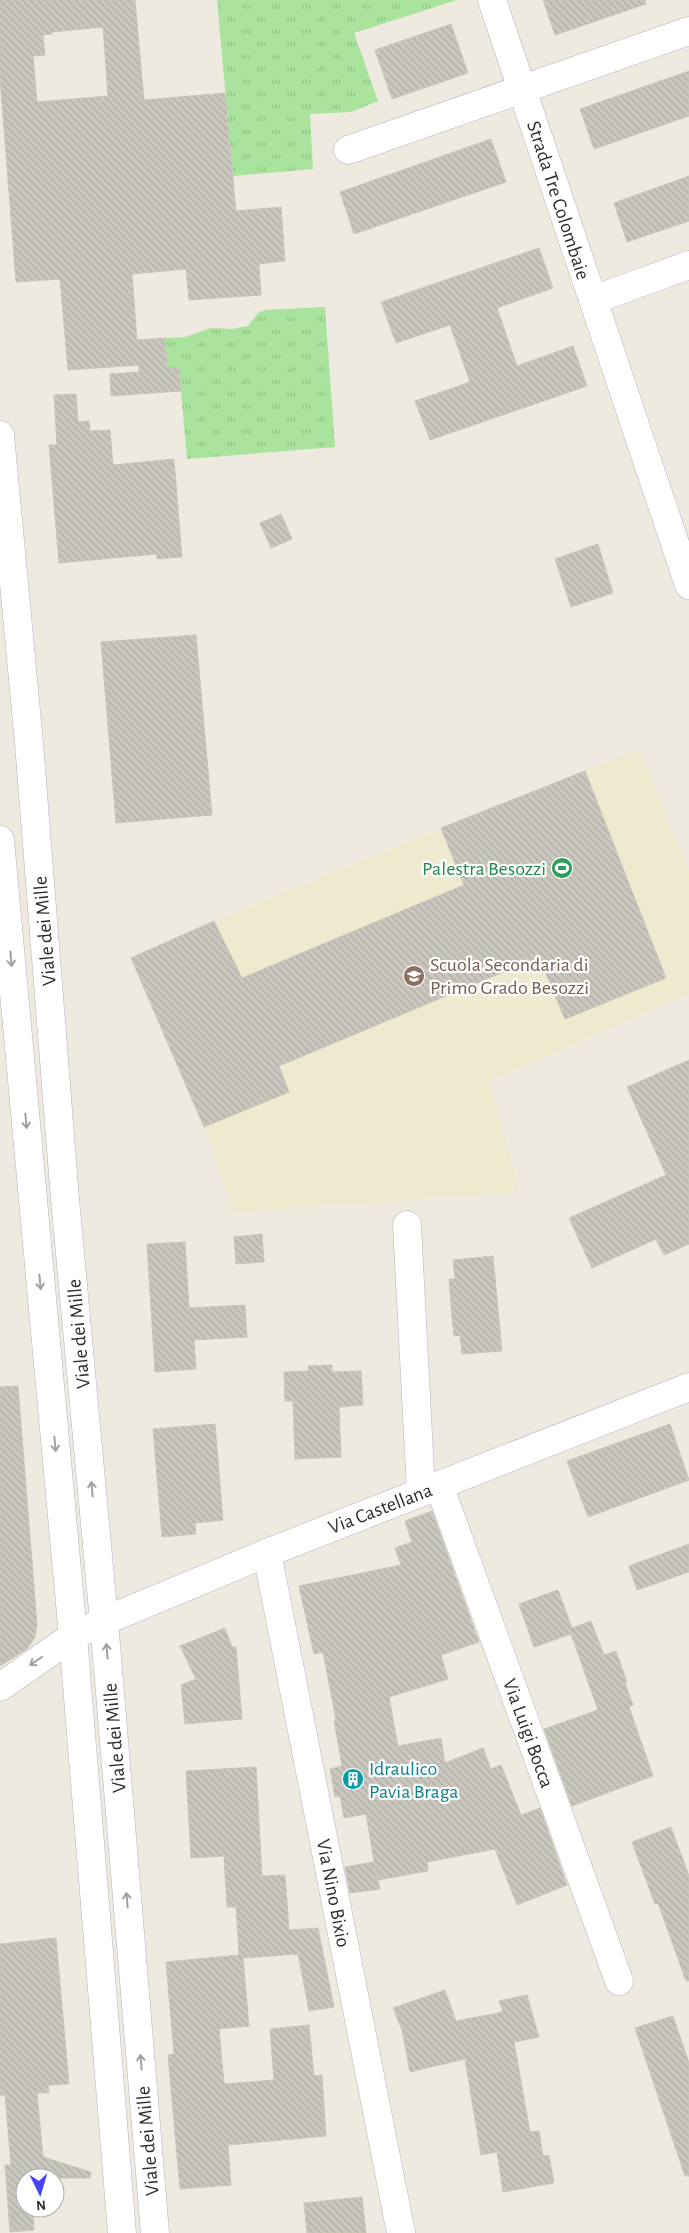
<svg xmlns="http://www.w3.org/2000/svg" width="689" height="2233" font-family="'Alegreya Sans',sans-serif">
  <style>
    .education { fill: #efeacf }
    .grass { fill: url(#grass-tufts) }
    .building { fill: url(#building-back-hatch); stroke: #cac6b9; fill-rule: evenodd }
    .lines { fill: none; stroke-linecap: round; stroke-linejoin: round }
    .minor-casing { stroke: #b3b3c0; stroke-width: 29 }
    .secondary-casing { stroke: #b3b3c0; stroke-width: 29 }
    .minor { stroke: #fff; stroke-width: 28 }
    .secondary { stroke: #fff; stroke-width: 28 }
    .oneway { stroke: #a0a0a0 }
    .labels { text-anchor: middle; stroke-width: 4.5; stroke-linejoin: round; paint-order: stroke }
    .street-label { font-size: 20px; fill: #2d2d2d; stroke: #fff }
    .leisure-label { font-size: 20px; fill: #27864d; stroke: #fff; text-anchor: end }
    .education-label { font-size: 20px; fill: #785e54; stroke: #fff; text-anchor: start }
    .culture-label { font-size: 20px; fill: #0d838f; stroke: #fff; text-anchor: start }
  </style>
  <defs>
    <pattern id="grass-tufts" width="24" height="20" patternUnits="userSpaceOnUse" patternTransform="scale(1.25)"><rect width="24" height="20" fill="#a9e39d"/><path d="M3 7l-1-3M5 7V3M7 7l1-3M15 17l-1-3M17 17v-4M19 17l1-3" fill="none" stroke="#92c388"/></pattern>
    <pattern id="building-back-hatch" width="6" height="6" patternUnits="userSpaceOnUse" patternTransform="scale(1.25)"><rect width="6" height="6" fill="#cac8be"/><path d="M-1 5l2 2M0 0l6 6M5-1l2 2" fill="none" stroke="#aeaca4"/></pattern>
  </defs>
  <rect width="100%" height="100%" fill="#eeeadf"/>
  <!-- education -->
  <path class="education" d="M 639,749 L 689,871 L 689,994 L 490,1081 L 519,1192 L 234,1213 L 204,1127 L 131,958 L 214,921 L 478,813 Z"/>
  <!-- grass -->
  <g class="grass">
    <path d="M 217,0 L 457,0 L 354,33 L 378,101 L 351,112 L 310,114 L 313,169 L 233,176 Z"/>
    <path d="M 325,307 L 335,447 L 187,459 L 179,369 L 167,369 L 165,338 L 185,337 L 211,328 L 232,329 L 248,326 L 259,312 L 266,310 Z"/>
  </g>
  <!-- building -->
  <g class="building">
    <path d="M 0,0 L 135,0 L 144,100 L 225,93 L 236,211 L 281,207 L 285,261 L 259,264 L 261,295 L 189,300 L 186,269 L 132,274 L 137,340 L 165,338 L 167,369 L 179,368 L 181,391 L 111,396 L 110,374 L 139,372 L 139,365 L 68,370 L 60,279 L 16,282 L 0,78 ZM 103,27 L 108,96 L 37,102 L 33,56 L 45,55 L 43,35 L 52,34 L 52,32 Z"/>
    <path d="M 543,0 L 645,0 L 646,4 L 555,35 Z"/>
    <path d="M 451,24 L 468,73 L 392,99 L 375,50 Z"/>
    <path d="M 689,71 L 689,116 L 594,149 L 580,109 Z"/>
    <path d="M 491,139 L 506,182 L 354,234 L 340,192 Z"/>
    <path d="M 689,176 L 689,221 L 627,242 L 614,203 Z"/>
    <path d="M 539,248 L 553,288 L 497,308 L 517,366 L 573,346 L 587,386 L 430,440 L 415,401 L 470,382 L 450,325 L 396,343 L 381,302 Z"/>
    <path d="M 76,394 L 78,422 L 89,421 L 90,431 L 110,430 L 113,465 L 174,459 L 182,557 L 157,559 L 157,554 L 59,563 L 49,445 L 57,445 L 54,395 Z"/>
    <path d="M 281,514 L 292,539 L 271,548 L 260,523 Z"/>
    <path d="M 598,544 L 613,593 L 571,607 L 555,559 Z"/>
    <path d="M 196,635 L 212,815 L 116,823 L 101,642 Z"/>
    <path d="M 585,771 L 666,978 L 565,1019 L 539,957 L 279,1066 L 289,1092 L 204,1127 L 131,958 L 214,921 L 242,978 L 464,885 L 441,828 Z"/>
    <path d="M 689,1060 L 689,1244 L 664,1255 L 656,1239 L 592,1268 L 569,1218 L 666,1175 L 627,1087 Z"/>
    <path d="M 262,1234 L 264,1262 L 236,1264 L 234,1237 Z"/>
    <path d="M 185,1242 L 189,1308 L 245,1305 L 247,1337 L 194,1340 L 196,1369 L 155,1372 L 147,1244 Z"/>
    <path d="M 493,1256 L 502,1351 L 462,1354 L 460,1335 L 454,1336 L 452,1317 L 449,1279 L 455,1279 L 453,1260 Z"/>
    <path d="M 332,1365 L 332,1372 L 361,1371 L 363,1405 L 339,1407 L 341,1457 L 295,1459 L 293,1401 L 285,1401 L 284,1372 L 309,1371 L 308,1366 Z"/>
    <path d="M 18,1386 L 37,1624 L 35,1637 L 27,1649 L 0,1666 L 0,1387 Z"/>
    <path d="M 215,1424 L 223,1520 L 195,1523 L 196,1534 L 162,1537 L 153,1429 Z"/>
    <path d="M 670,1424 L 689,1480 L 588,1517 L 567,1461 Z"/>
    <path d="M 432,1511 L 479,1642 L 441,1655 L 448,1679 L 389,1697 L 398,1746 L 441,1738 L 445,1763 L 483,1748 L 491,1769 L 501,1765 L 521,1815 L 540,1808 L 567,1885 L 517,1905 L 495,1849 L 427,1862 L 428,1871 L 378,1880 L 380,1889 L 350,1893 L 345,1867 L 374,1862 L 377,1878 L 366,1814 L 344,1818 L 340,1796 L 335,1797 L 330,1769 L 342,1766 L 334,1720 L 336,1720 L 323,1652 L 314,1654 L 299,1586 L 401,1565 L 395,1548 L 412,1542 L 405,1521 Z"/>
    <path d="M 689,1544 L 689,1572 L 637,1590 L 629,1566 Z"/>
    <path d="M 558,1590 L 572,1628 L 591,1621 L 604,1655 L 616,1651 L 627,1682 L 625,1683 L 633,1705 L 629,1707 L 653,1776 L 572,1806 L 544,1729 L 598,1710 L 571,1634 L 534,1647 L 519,1604 Z"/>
    <path d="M 225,1628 L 232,1647 L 236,1647 L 242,1719 L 185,1724 L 181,1685 L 196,1679 L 180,1646 Z"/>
    <path d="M 256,1767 L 262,1876 L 285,1875 L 289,1930 L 318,1928 L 334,2007 L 309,2011 L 298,1954 L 243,1958 L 249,2026 L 219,2029 L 224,2084 L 274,2080 L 270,2029 L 309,2025 L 314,2076 L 322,2075 L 326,2136 L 228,2145 L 231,2185 L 180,2189 L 168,2055 L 174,2054 L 166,1962 L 239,1955 L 236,1907 L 227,1907 L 224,1856 L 191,1858 L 186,1771 Z"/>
    <path d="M 671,1827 L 689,1876 L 689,1981 L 686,1981 L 658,1903 L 655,1904 L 632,1842 Z"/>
    <path d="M 56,1938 L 69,2084 L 48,2085 L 49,2093 L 37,2093 L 43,2157 L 91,2172 L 90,2178 L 25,2178 L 25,2208 L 33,2208 L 34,2230 L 10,2232 L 5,2165 L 11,2165 L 5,2095 L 0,2095 L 0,1944 Z"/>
    <path d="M 445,1990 L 456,2021 L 503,2012 L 499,2001 L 527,1995 L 539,2037 L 514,2042 L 530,2132 L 539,2131 L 543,2156 L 549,2155 L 554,2183 L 503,2192 L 497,2152 L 481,2155 L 465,2059 L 410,2072 L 402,2030 L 393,2008 Z"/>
    <path d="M 673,2016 L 689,2063 L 689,2176 L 685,2176 L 635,2028 Z"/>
    <path d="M 362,2197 L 366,2233 L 307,2233 L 304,2203 Z"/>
  </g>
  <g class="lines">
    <!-- minor casing -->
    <g class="minor-casing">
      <g id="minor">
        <path d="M 492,0 L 689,585"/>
        <path d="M 348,150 L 689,31"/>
        <path d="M 593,300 L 689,265"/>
        <path d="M 407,1225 L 421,1491"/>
        <path d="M 439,1485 L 619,1981"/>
        <path d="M 267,1553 L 401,2233"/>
        <path d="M 0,1687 L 73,1636 L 104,1621 L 267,1553 L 689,1387"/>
      </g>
    </g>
    <!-- secondary casing -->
    <g class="secondary-casing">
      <g id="secondary">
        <path d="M 0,435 L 29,743 L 65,1199 L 104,1621 L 155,2233"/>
        <path d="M 0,840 L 73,1636 L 122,2233"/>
      </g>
    </g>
    <!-- minor -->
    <use href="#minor" class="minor"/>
    <!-- secondary -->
    <use href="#secondary" class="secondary"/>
  </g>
  <!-- one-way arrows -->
  <defs><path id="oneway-shaft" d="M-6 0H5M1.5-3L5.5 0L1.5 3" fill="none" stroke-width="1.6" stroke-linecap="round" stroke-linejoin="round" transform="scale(1.25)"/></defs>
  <g class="oneway">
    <use href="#oneway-shaft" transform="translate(11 959) rotate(85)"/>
    <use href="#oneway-shaft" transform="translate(26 1121) rotate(85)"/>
    <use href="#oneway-shaft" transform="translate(40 1282) rotate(85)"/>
    <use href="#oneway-shaft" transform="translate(55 1444) rotate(85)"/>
    <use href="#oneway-shaft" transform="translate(92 1489) rotate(-95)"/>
    <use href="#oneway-shaft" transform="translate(107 1651) rotate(-95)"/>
    <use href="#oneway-shaft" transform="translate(36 1661) rotate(145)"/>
    <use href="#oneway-shaft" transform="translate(127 1900) rotate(-95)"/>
    <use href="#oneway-shaft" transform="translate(141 2062) rotate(-95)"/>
  </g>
  <!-- icons -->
  <defs>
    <g id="stadium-disc" transform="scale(1.125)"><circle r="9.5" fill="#2e9e5b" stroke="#fff"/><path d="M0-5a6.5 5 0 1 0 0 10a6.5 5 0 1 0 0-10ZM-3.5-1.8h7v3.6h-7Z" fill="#fff"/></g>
    <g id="school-disc" transform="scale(1.125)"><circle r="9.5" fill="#8d6e63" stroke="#fff"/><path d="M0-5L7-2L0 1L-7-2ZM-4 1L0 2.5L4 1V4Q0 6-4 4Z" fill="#fff"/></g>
    <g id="building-disc" transform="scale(1.125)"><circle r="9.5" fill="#0f9aa8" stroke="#fff"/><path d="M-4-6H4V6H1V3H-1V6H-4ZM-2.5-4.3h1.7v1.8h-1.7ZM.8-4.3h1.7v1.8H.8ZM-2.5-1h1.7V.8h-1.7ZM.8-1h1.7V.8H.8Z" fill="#fff"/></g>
  </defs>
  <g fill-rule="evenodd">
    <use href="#stadium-disc" x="562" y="868"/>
    <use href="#school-disc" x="414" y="976"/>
    <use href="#building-disc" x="353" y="1779"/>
  </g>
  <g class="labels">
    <!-- street labels -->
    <g class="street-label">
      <text transform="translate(559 200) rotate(72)" y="7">Strada Tre Colombaie</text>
      <text transform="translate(44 931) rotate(-95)" y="7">Viale dei Mille</text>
      <text transform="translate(78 1334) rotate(-95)" y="7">Viale dei Mille</text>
      <text transform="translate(380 1508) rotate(-21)" y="7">Via Castellana</text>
      <text transform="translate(529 1733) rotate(70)" y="7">Via Luigi Bocca</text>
      <text transform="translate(114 1738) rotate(-95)" y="7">Viale dei Mille</text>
      <text transform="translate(334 1893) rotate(79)" y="7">Via Nino Bixio</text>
      <text transform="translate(147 2141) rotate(-95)" y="7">Viale dei Mille</text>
    </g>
    <!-- leisure labels -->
    <g class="leisure-label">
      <text x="546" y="875">Palestra Besozzi</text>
    </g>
    <!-- education labels -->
    <g class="education-label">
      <text x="430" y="971">Scuola Secondaria di<tspan x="430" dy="23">Primo Grado Besozzi</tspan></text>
    </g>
    <!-- culture labels -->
    <g class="culture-label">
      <text x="369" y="1775">Idraulico<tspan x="369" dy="23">Pavia Braga</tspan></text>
    </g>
  </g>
  <!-- north arrow -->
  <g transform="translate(40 2193) rotate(175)"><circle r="24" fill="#ffffff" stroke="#ababab"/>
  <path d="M0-4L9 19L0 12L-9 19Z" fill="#4245f8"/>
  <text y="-8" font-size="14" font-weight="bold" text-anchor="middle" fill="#2d2d2d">N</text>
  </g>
</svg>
